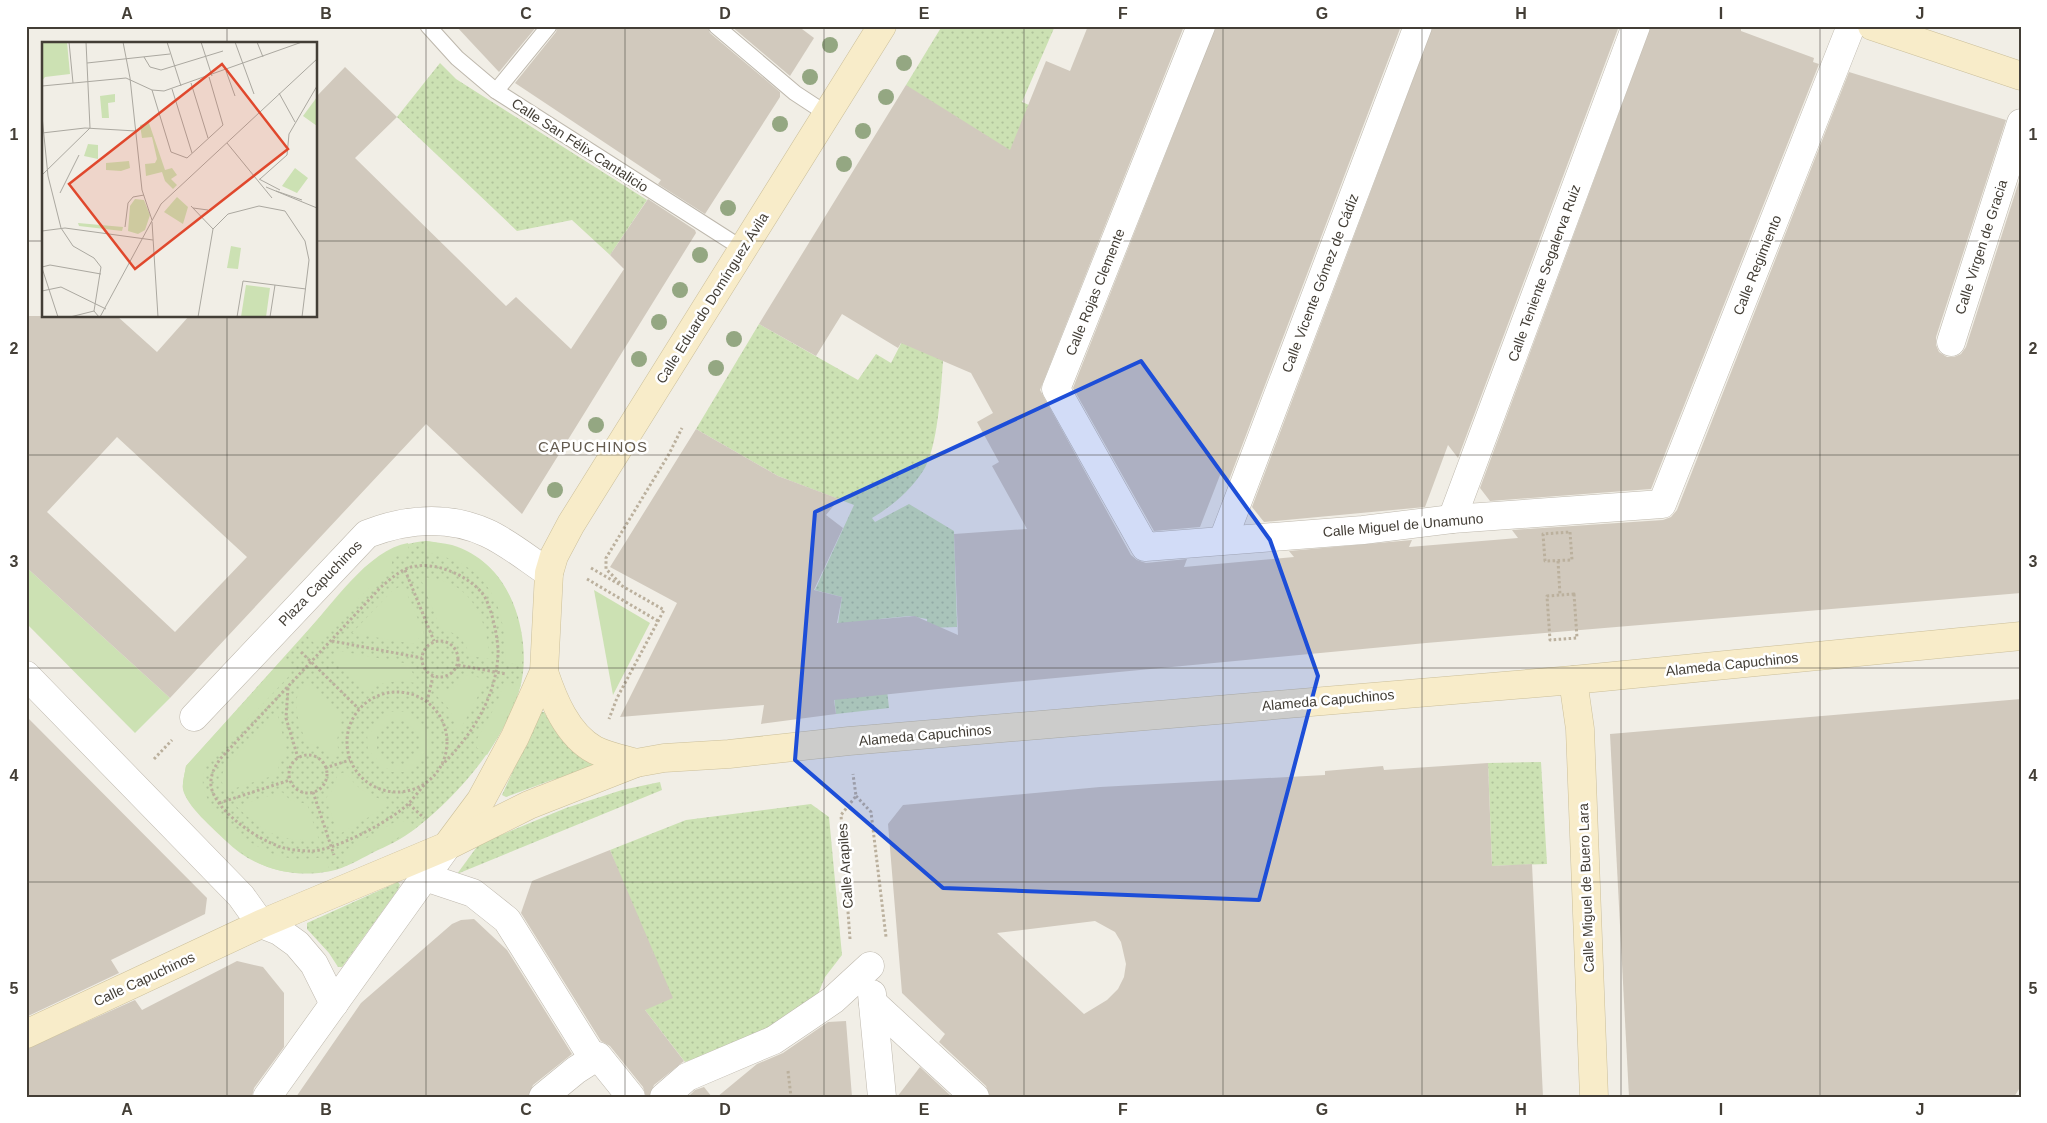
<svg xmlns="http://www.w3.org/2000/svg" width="2047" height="1123" font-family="Helvetica,sans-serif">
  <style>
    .grass { fill: url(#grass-dots) }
    .garden { fill: #cce1b3; fill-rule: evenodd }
    .building { fill: #d1c9bd; fill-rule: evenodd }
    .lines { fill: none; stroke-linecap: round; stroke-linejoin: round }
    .lane-casing { stroke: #beb8ad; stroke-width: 17 }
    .street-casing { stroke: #beb8ad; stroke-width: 29 }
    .secondary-casing { stroke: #cbbf9a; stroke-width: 29 }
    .path { stroke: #bbb09d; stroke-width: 3; stroke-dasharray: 2.5 2.5; stroke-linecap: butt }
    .lane { stroke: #fff; stroke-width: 15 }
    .street { stroke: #fff; stroke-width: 28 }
    .secondary { stroke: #f8ecc9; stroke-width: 28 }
    .tree { fill: #94a782 }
    .marked { fill: #1d4ed8; fill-opacity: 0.2; stroke: #1d4ed8; stroke-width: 4; stroke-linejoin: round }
    .grid { fill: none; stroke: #433e36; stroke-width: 1; stroke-opacity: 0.55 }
    .labels { text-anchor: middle; stroke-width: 5; stroke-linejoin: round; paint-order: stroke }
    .street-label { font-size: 14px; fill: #433e36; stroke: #fff }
    .neighbourhood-label { font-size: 15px; letter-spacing: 1px; fill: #645b4f; stroke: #fff }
    .inset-road { fill: none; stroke: #aba8a0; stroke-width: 1 }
    .view { fill: #e0482d; fill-opacity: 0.15; stroke: #e0482d; stroke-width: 2.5 }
    .inset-edge { fill: none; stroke: #433e36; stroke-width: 2.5 }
    .neatline { fill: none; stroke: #433e36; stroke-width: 2 }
    .grid-label { font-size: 16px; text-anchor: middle; font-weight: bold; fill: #433e36 }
  </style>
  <defs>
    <pattern id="grass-dots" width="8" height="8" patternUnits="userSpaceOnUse" patternTransform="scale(1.25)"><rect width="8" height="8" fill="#cce1b3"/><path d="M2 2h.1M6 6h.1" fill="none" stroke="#b0c29b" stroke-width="1.8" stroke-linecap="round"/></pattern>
  </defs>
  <rect width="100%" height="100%" fill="#f1eee6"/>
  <!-- grass -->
  <g class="grass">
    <path d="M 942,26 L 1055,26 L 1022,102 L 1029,105 L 943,361 C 941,388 938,449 923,471 C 910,491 892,506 872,518 L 875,522 L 909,504 L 954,531 L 957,627 L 927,628 L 927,619 L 910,616 L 879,619 L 889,708 L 836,714 L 831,670 L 842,597 L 815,590 L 854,505 L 778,476 L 696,429 L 759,324 L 858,380 L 876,354 L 891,363 L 926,295 L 906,85 Z"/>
    <path d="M 440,63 L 456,79 L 478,93 L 647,200 L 610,255 L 572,220 L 517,231 L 397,117 Z"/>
    <path d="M 426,541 C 468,547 496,562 513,603 C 523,627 527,659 521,684 C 508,738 458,796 415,829 C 402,839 387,846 372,853 C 359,860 345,868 331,871 C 293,879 253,868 226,841 C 214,829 186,806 183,789 C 182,782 185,773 186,766 L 364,568 C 386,551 397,544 426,541 Z"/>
    <path d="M 540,712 L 544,712 L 561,739 L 595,763 L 592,770 L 552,780 L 506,797 L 502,795 Z"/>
    <path d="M 1541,762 L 1547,864 L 1492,866 L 1488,763 Z"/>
    <path d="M 660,782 L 662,790 L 457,874 L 479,844 L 566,808 L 622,790 Z"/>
    <path d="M 811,804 L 829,817 L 842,955 L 825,977 L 818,994 L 771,1033 L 685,1062 L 645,1010 L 628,896 L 610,850 L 686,820 Z"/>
    <path d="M 398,882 L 400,885 L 397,891 L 342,967 L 338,967 L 329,953 L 307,929 L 307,923 Z"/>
  </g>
  <!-- garden -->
  <g class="garden">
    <path d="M 426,541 C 434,542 444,543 452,545 C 505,561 524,616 522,665 L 506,663 C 505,623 500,586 462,564 C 451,558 437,555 425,552 Z"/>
    <path d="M 408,543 L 409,554 L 392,557 L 392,565 L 389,572 L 366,591 L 320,642 L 315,644 L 305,634 C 331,606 369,549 408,543 Z"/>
    <path d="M 26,567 L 170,698 L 135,733 L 26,623 Z"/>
    <path d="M 420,577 C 470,579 486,614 490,659 L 470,656 C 465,641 457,631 441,630 Z"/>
    <path d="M 403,585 L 424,633 L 413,644 L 352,633 L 393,590 Z"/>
    <path d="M 594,590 L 650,623 L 613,695 Z"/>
    <path d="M 340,651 L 409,664 L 412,672 L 422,685 C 402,678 383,681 365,691 L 329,656 Z"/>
    <path d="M 284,658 L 292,666 L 291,674 L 207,763 C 205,770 202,777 203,785 C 208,816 254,850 283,857 C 297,860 311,859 325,857 L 330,871 C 272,879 248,862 208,823 C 200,814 186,802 183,789 C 182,783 185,773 186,766 Z"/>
    <path d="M 466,675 L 487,679 L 458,734 L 450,710 L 436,695 L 440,690 C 452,690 459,685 466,675 Z"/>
    <path d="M 306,681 L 343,715 L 337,740 L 339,756 L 333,757 L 317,745 L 307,744 C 299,723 288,699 306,681 Z"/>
    <path d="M 504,682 L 521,685 L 499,735 L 487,755 L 477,748 L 476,741 L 498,701 Z"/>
    <path d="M 388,712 L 408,712 L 408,715 C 416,718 422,723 425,732 L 429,731 L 429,753 L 425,752 L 415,767 L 409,769 L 409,772 L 389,772 L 388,769 L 383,767 L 371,753 L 368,753 L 367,732 L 371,732 C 374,724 379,717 388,715 ZM 405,720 L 418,734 L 420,734 L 420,750 L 406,765 L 392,765 L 377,751 L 377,735 L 390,721 Z"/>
    <path d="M 277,713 L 287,751 L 279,760 L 278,774 L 224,792 L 221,777 L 225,767 Z"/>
    <path d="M 346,772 C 356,790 374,798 393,803 L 338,835 L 326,798 L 335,787 L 337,774 Z"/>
    <path d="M 282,792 L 290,800 L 307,804 L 319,840 C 279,842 264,833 236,806 Z"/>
    <path d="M 400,819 L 414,829 L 346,866 L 344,851 Z"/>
  </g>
  <!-- building -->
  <g class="building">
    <path d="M 456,26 L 537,26 L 499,72 Z"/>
    <path d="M 558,26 L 707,26 L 710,33 L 780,92 L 780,97 L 705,214 L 658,184 L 661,180 L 515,83 L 556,32 Z"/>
    <path d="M 731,26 L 798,26 L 814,38 L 790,76 Z"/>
    <path d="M 1088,26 L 1184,26 L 1040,390 L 1131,555 L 1137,560 L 1146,563 L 1187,559 L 1184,567 L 1294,557 L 1289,551 L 1412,540 L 1409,547 L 1518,538 L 1512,530 L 1663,520 L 1671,517 L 1677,510 L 1849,72 L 2006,120 L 1936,337 L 1936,345 L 1939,352 L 1947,357 L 1954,357 L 1961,354 L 1966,347 L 2021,175 L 2021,593 L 1426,643 L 938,689 L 834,700 L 836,714 L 761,724 L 764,705 L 620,717 L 677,603 L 610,567 L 696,429 L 778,476 L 839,499 L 826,515 L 843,528 L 814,590 L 842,597 L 837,623 L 915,616 L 958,635 L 954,534 L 1027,529 L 992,466 L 999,462 L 977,422 L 993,413 L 971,373 L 901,343 L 898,348 L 842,314 L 816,356 L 759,324 L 906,85 L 1010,150 L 1046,61 L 1070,71 Z"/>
    <path d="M 1216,26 L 1401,26 L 1229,480 L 1222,470 L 1200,527 L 1154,531 L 1073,388 Z"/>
    <path d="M 1433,26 L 1619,26 L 1458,458 L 1448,445 L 1425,507 L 1264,522 L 1252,507 Z"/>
    <path d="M 1651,26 L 1741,26 L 1741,31 L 1814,58 L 1813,62 L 1819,64 L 1651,489 L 1490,501 L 1480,488 Z"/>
    <path d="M 345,67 L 397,117 L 355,158 L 506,306 L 516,297 L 571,349 L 624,269 L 610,255 L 648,199 L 695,230 L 696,233 L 522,514 L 426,424 L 170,698 L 26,567 L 26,316 L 117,316 L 157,352 L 189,316 L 316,316 L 316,97 ZM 117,437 L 247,557 L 175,632 L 47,512 Z"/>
    <path d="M 2021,699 L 2021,1086 L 2014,1097 L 1629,1097 L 1610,734 Z"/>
    <path d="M 26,716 L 207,898 L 205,914 L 111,960 L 119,973 L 26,1017 Z"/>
    <path d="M 1488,763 L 1492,866 L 1532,864 L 1543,1097 L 990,1097 L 986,1086 L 939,1042 L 945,1034 L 902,993 L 888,824 L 903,805 L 1100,787 L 1325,775 L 1325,771 L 1383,766 L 1384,770 ZM 1095,921 L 1115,932 L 1121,942 L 1126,964 L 1124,977 L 1118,989 L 1107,1000 L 1084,1014 L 997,933 Z"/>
    <path d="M 610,850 L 673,998 L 645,1010 L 684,1061 L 654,1085 L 649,1097 L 646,1097 L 643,1087 L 610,1046 L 601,1041 L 521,913 L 532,881 Z"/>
    <path d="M 474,919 L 507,950 L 572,1054 L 533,1085 L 528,1097 L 296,1097 L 361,1003 L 452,924 L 461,920 Z"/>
    <path d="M 237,961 L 263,967 L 284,993 L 284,1047 L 254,1088 L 252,1097 L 26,1097 L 26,1049 L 135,1000 L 142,1010 Z"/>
    <path d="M 846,1021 L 852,1097 L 717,1097 L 757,1064 L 783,1053 L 828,1022 Z"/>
    <path d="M 920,1067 L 952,1097 L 897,1097 Z"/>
    <path d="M 704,1087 L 712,1097 L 688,1097 L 695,1090 Z"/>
  </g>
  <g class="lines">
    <!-- lane casing -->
    <g class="lane-casing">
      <g id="lane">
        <path d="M 428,26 L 457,58 L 496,91 L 743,249"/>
        <path d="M 716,26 L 795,93 L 827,114"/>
        <path d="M 496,91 L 549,26"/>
      </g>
    </g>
    <!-- street casing -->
    <g class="street-casing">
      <g id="street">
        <path d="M 1201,26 L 1056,389 L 1145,547 L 1363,530 L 1452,519 L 1662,504 L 1851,26"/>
        <path d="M 1951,342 L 2021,123"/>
        <path d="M 1452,519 L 1636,26"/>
        <path d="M 1223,540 L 1418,26"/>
        <path d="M 26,675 L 241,896 L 261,924 L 279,931 L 297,944 L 314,964 L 334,1004"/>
        <path d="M 194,717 L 367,534 C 406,519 448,515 487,533 C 509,543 529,560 549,573"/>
        <path d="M 425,877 L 473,893 L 507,920 L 588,1050"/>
        <path d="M 872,994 L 882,1097"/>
        <path d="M 873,1003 L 975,1097"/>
        <path d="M 267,1097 L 447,846"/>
        <path d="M 543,1097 L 576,1070 L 598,1056 L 631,1097"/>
        <path d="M 664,1097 L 687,1077 L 774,1040 L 833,1000 L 870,966"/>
      </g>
    </g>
    <!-- secondary casing -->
    <g class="secondary-casing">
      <g id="secondary">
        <path d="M 1872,26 L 2021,76"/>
        <path d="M 544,672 C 553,699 567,735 595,750 C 607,756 622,759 636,763"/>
        <path d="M 1573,680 L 1580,729 L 1594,1097"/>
        <path d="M 449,843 L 481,800 L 515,737 L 544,672 L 549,573 L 554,556 L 571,524 L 882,26"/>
        <path d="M 26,1034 L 261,924 L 447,846 L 529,805 L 636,763 L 664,758 L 729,754 L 849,741 L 1573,680 L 2021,636"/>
      </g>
    </g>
    <!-- path -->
    <g class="path">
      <path d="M 1570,532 L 1572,560 L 1545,561 L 1543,534 Z"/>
      <path d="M 1558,561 L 1560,595"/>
      <path d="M 591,568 L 664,610 L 617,698 L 609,719"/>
      <path d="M 405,570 L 434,641"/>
      <path d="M 587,579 L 658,621"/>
      <path d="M 620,583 L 606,569 L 606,558 L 669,454 L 682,428"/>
      <path d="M 1574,594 L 1577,638 L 1550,640 L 1547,596 Z"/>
      <circle cx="440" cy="659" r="18"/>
      <path d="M 332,641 L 422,658"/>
      <path d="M 301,652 L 359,709"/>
      <path d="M 458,665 L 506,674"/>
      <path d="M 288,688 L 286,718 L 298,758"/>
      <circle cx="397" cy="742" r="50"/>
      <path d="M 427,702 L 433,676"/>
      <circle cx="308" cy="774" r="19"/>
      <path d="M 154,759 L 172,740"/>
      <path d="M 325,768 L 350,760"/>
      <path d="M 424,785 C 419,791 414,798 409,803 C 393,820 334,851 311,851 C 302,851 289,850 281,847 C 258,840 215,811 211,786 C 210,775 215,766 221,758 L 381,587 C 392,578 403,567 417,566 C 439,563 468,576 482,593 C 491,603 499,641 498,655 C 496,698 471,736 442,765"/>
      <path d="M 313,792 L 334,855"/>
      <path d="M 856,796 L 871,812 L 886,937"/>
      <path d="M 219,803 L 290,780"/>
      <path d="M 409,804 L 424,818"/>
      <path d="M 850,939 L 841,815 L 856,796 L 853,774"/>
      <path d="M 788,1071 L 791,1097"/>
    </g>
    <!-- lane -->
    <use href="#lane" class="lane"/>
    <!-- street -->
    <use href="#street" class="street"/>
    <!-- secondary -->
    <use href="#secondary" class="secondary"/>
  </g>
  <!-- trees -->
  <g class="tree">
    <circle cx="830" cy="45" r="8"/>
    <circle cx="904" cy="63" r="8"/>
    <circle cx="810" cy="77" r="8"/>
    <circle cx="886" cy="97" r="8"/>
    <circle cx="780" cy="124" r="8"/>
    <circle cx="863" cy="131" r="8"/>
    <circle cx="844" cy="164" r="8"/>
    <circle cx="728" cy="208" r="8"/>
    <circle cx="700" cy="255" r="8"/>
    <circle cx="680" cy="290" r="8"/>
    <circle cx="659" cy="322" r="8"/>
    <circle cx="734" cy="339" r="8"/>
    <circle cx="639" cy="359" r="8"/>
    <circle cx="716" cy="368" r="8"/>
    <circle cx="596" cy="425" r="8"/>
    <circle cx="555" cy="490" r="8"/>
  </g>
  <!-- marked area -->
  <path class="marked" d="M 1141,361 L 1270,540 L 1318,676 L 1259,900 L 943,888 L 795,760 L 815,512 Z"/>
  <!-- grid -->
  <path class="grid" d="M 227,26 L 227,44M 426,26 L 426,1097M 625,26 L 625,1097M 824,26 L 824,1097M 1024,26 L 1024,1097M 1223,26 L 1223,1097M 1422,26 L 1422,1097M 1621,26 L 1621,1097M 1820,26 L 1820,1097M 26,241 L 44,241M 316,241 L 2021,241M 227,316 L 227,1097M 26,455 L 2021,455M 26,668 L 2021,668M 26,882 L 2021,882"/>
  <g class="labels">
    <!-- street labels -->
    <g class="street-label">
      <text transform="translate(580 145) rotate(33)" y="5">Calle San Félix Cantalicio</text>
      <text transform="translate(1981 247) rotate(-72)" y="5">Calle Virgen de Gracia</text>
      <text transform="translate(1757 265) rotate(-68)" y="5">Calle Regimiento</text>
      <text transform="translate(1544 273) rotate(-70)" y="5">Calle Teniente Segalerva Ruiz</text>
      <text transform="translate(1320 283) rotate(-69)" y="5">Calle Vicente Gómez de Cádiz</text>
      <text transform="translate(1095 292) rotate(-68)" y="5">Calle Rojas Clemente</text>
      <text transform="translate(712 298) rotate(-58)" y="5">Calle Eduardo Domínguez Ávila</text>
      <text transform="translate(1403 525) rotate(-5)" y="5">Calle Miguel de Unamuno</text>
      <text transform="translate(320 583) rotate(-46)" y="5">Plaza Capuchinos</text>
      <text transform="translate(1732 664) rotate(-6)" y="5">Alameda Capuchinos</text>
      <text transform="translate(1328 700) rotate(-5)" y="5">Alameda Capuchinos</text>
      <text transform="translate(925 735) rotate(-5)" y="5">Alameda Capuchinos</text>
      <text transform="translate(845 866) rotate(-94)" y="5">Calle Arapiles</text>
      <text transform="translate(1586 888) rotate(-92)" y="5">Calle Miguel de Buero Lara</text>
      <text transform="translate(144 979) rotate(-25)" y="5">Calle Capuchinos</text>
    </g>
    <!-- neighbourhood labels -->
    <g class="neighbourhood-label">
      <text x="593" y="452">CAPUCHINOS</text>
    </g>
  </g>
  <!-- overview -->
  <g transform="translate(42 42)">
    <rect width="275" height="275" fill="#f1eee6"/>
    <path d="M 107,81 L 123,128 L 130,126 L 135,133 L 129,137 L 135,143 L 131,147 L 123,139 L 120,130 L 104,134 L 103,122 L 113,121 L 115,117 L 110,95 L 100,96 L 98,83 ZM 46,102 L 56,103 L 56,117 L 42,114 ZM 87,119 L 88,126 L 79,129 L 64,128 L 64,121 ZM 253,126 L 266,136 L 255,151 L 240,144 ZM 135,155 L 146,165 L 141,182 L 122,170 ZM 93,157 L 102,158 L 108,173 L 103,188 L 96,192 L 86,189 L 88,164 ZM 204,243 L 228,246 L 224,275 L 199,275 Z" fill="#cce1b3"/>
    <path d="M 0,0 L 25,0 L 28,32 L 3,35 L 0,39 ZM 73,52 L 73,60 L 66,61 L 67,76 L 60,76 L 58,54 ZM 275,55 L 275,84 L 261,74 ZM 36,181 L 81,185 L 80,189 L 37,184 ZM 189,204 L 199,206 L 196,227 L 185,226 Z" fill="#cce1b3"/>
    <path class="inset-road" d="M 27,0 L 31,41M 44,0 L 48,86M 81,0 L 88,36 L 100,148 L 110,178M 125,0 L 139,44M 159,0 L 170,34M 193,0 L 212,52M 215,0 L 221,15M 102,15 L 108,25 L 119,28 L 181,9M 45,21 L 128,12M 184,29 L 193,54M 149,41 L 166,96M 0,44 L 84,36 L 110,48 L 122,49 L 260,0M 130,47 L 150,111M 110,48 L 129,110 L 145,116 L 181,83 L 167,35M 237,51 L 253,80M 0,74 L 6,134 L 19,186 L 31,204 L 52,216 L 59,225 L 52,269M 0,91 L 43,86 L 94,89M 185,101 L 230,156M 0,133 L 48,86M 217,137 L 238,148M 218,137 L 245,113 L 247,92 L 275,44M 224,145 L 275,166M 234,149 L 260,158M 18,151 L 37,113M 149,164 L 171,187M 151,166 L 166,168M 110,180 L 116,275M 83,185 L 86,161 L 91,155 L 102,153M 0,189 L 23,186 L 111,198M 0,225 L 8,223 L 59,232M 0,226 L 16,275M 0,249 L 19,245 L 64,267M 28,275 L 52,269 L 57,275M 58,275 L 119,162 L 275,17M 156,275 L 171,187 L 186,172 L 217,164 L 243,169 L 263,199 L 267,218 L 260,275M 195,275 L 201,239 L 264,247M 228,275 L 233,243"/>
    <path class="view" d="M 180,22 L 246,107 L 93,227 L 27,142 Z"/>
    <rect width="275" height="275" class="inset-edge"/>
  </g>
  <!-- border -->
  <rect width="2047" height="1123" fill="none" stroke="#ffffff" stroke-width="55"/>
  <rect x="28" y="28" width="1992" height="1068" class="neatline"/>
  <g class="grid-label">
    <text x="127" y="19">A</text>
    <text x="326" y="19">B</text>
    <text x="526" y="19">C</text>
    <text x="725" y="19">D</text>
    <text x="924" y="19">E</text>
    <text x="1123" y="19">F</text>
    <text x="1322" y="19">G</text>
    <text x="1521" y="19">H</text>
    <text x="1721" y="19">I</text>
    <text x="1920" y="19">J</text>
    <text x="14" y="140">1</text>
    <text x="2033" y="140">1</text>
    <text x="14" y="354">2</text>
    <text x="2033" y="354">2</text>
    <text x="14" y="567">3</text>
    <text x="2033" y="567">3</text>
    <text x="14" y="781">4</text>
    <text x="2033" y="781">4</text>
    <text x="14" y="994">5</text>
    <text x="2033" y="994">5</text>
    <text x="127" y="1115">A</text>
    <text x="326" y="1115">B</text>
    <text x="526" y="1115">C</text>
    <text x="725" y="1115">D</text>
    <text x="924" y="1115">E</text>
    <text x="1123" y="1115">F</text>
    <text x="1322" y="1115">G</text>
    <text x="1521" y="1115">H</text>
    <text x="1721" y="1115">I</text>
    <text x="1920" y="1115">J</text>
  </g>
</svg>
